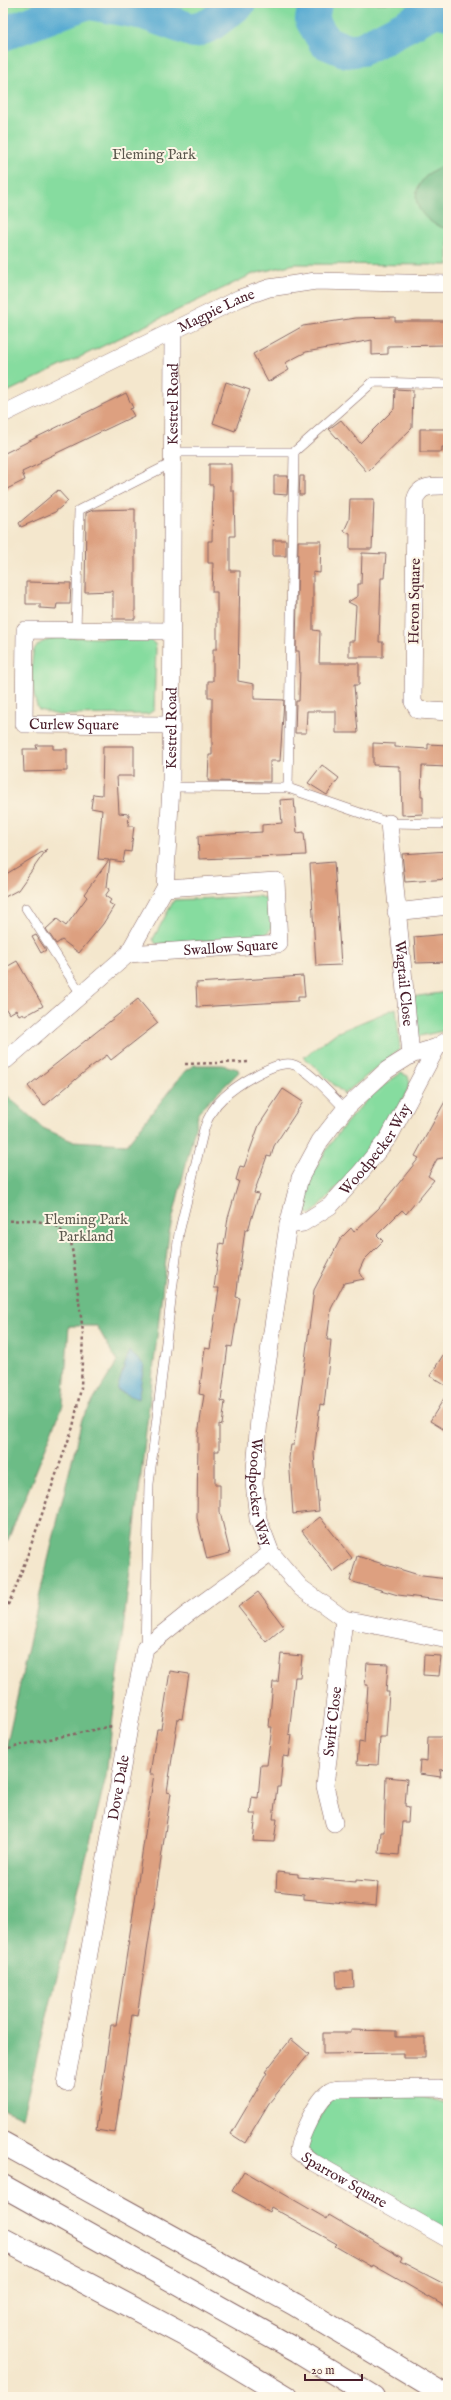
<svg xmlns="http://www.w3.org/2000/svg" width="451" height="2400" font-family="'IM FELL English',serif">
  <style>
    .green { fill: #86dc9f; stroke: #687e65 }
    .forest { fill: #6cbc86; stroke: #5b6e58 }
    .water { fill: #56aad2; stroke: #50647e }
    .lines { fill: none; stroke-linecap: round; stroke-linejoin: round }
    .river { stroke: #56aad2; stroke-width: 34 }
    .building { fill: #dda080 }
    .service-casing { stroke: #866564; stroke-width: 10 }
    .minor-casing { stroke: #866564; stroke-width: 18 }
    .motorway-casing { stroke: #866564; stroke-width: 24 }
    .path { stroke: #866564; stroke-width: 2.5; stroke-dasharray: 3 3; stroke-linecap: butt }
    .service { stroke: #fff; stroke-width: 9 }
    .minor { stroke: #fff; stroke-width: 17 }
    .motorway { stroke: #fff; stroke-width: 22 }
    .labels { text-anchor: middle; stroke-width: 4; stroke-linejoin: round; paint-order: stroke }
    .park-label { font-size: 15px; fill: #5c584e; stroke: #fcf5e5 }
    .street-label { font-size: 15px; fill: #4a1f2b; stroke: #fcf5e5 }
  </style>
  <rect width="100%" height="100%" fill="#fcf5e5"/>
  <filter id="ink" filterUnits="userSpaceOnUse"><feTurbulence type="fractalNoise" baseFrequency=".025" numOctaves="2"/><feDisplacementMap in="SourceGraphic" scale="8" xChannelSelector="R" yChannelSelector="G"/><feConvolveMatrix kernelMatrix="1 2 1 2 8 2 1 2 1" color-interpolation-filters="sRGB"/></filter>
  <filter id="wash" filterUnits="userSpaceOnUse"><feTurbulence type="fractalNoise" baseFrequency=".012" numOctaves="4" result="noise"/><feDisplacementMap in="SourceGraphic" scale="16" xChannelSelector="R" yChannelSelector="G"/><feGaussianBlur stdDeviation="0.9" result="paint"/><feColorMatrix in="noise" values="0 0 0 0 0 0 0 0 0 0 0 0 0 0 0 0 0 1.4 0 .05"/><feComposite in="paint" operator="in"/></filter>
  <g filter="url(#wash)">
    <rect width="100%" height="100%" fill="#f4e7cd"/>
    <!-- green -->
    <g class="green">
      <path d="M 3,3 L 448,3 L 448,265 L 294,264 L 253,274 L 3,394 Z"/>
      <path d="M 58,637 L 149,639 L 155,644 L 156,648 L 154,710 L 148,714 L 58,715 L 39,710 C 32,699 29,659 35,648 C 40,641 51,639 58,637 Z"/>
      <path d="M 258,896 L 269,899 L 272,927 L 264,938 L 156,944 L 153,939 L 174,900 Z"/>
      <path d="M 448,992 L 448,1030 L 415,1037 L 411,997 Z"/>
      <path d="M 396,1008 L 400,1049 L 344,1094 L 304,1057 L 336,1033 Z"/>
      <path d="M 401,1073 L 408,1076 L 410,1084 L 399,1108 L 370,1152 L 312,1214 L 303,1213 L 298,1205 C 320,1152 353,1105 401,1073 Z"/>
      <path d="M 338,2095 C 370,2095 420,2089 448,2106 L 448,2233 L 312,2156 L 307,2148 L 306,2141 L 330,2099 Z"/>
    </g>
    <!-- forest -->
    <g class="forest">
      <path d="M 447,163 L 448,172 L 448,229 C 426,225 406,202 422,181 C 428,172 437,168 447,163 Z"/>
      <path d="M 194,1065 L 223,1065 L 238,1069 L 239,1072 L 199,1111 L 169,1233 L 106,1777 L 22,2118 L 3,2109 L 3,1761 L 41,1589 L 82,1419 L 117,1362 L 97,1326 L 69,1326 L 63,1405 L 3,1552 L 3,1092 L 43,1128 L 72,1141 L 127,1144 L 185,1071 Z"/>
    </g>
    <!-- water -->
    <path class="water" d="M 129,1351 L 144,1365 L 138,1399 L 117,1390 Z"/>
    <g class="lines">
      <!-- river -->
      <g class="river">
        <path d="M 90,3 L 144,13 L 194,31 L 210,25 L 239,3"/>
        <path d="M 315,3 L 312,20 L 325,42 L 347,51 L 362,49 L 436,10 L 448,13"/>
        <path d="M 3,34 L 85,3"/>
      </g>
    </g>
    <g id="blocks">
      <!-- building -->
      <g class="building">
        <path d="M 395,317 L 395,321 L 448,321 L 447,345 L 388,346 L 388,354 L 372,355 L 372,340 L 306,352 L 285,363 L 289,370 L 268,382 L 253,354 L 303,326 L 356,318 Z"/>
        <path d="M 226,382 L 250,390 L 235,431 L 213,423 Z"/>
        <path d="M 395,389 L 413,390 L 412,428 L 367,472 L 329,429 L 341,420 L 360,443 L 394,409 Z"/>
        <path d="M 126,393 L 133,408 L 130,409 L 134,416 L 40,461 L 41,463 L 22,472 L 25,480 L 3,491 L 3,454 Z"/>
        <path d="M 420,429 L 448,429 L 448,447 L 442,447 L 442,452 L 420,452 Z"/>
        <path d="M 209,464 L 231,464 L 231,491 L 234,491 L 235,536 L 230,536 L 230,571 L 240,571 L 238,681 L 254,684 L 254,699 L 284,700 L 280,761 L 270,761 L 270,782 L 208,781 L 209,755 L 212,755 L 212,697 L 208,697 L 208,681 L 213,681 L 213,649 L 217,649 L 217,592 L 212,592 L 213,563 L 208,563 L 208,541 L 212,541 L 213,485 L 209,485 Z"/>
        <path d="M 274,476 L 288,476 L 287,495 L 274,494 Z"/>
        <path d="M 300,476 L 304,476 L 304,495 L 299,495 Z"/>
        <path d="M 58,490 L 68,501 L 55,512 L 21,527 L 19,523 Z"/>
        <path d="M 350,499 L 374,499 L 372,549 L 350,549 L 350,534 L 344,531 L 349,520 Z"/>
        <path d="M 135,509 L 135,619 L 113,619 L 113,591 L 85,592 L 86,513 L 93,510 Z"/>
        <rect x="273" y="540" width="13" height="16"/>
        <path d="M 298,541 L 321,541 L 320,573 L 313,572 L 313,630 L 320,631 L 319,663 L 359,663 L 359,685 L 354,685 L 358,733 L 336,733 L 336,711 L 307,711 L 306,733 L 295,733 L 296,701 L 299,701 L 300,668 L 299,651 L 296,651 Z"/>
        <path d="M 362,553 L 386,554 L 384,578 L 381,578 L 379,642 L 383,642 L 383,657 L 349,657 L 349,641 L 354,641 L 356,606 L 348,602 L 358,596 L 358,584 L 361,584 Z"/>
        <path d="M 26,582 L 71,583 L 70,604 L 57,604 L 56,609 L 40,608 L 40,604 L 26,604 Z"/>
        <path d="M 373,743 L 395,744 L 395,747 L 428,749 L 428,744 L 448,745 L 448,767 L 422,766 L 421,796 L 423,796 L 423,814 L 402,815 L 401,771 L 399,771 L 399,766 L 373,765 Z"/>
        <path d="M 36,745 L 53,745 L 53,749 L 67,749 L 67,771 L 24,772 L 23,749 L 37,749 Z"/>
        <path d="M 103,746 L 134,746 L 134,776 L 117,776 L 119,813 L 129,814 L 128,826 L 134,826 L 131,852 L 125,851 L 123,862 L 110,860 L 107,887 L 110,889 L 105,896 L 111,900 L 109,903 L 114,906 L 103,924 L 79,953 L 62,940 L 56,944 L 46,929 L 57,919 L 66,926 L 87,897 L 84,894 L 109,860 L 98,859 L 102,810 L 91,808 L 93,794 L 102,795 Z"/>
        <path d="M 322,765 L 339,778 L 327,795 L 308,783 Z"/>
        <path d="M 294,799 L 297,833 L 304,832 L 306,855 L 199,859 L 198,836 L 262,832 L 262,825 L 282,823 L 280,800 Z"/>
        <path d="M 47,849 L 18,890 L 3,898 L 3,876 Z"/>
        <path d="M 448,851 L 448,879 L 405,882 L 402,854 Z"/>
        <path d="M 334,862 L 341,965 L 316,966 L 310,864 Z"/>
        <path d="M 448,934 L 448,962 L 416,963 L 414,937 Z"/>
        <path d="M 36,935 L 46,950 L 41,953 L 32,937 Z"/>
        <path d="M 17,961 L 43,1006 L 25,1016 L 23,1013 L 19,1015 L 16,1010 L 9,1014 L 3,1004 L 3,969 Z"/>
        <path d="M 303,976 L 305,997 L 298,997 L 298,1001 L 197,1007 L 196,983 Z"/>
        <path d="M 138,999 L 158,1023 L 111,1060 L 107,1055 L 88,1069 L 44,1106 L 28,1086 Z"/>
        <path d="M 283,1089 L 303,1102 L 274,1146 L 271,1157 L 267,1156 L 254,1193 L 259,1194 L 248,1230 L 245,1230 L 236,1297 L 240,1298 L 232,1347 L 228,1346 L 221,1401 L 225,1402 L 222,1425 L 219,1424 L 219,1451 L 215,1451 L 215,1485 L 220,1485 L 220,1512 L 230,1553 L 207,1559 L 197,1518 L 198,1435 L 204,1395 L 199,1394 L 205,1348 L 210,1349 L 216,1309 L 219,1288 L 214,1288 L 220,1243 L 224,1244 L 228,1218 L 239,1181 L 236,1180 L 240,1166 L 244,1167 L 259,1125 Z"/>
        <path d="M 448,1096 L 448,1157 L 437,1159 L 428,1176 L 434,1180 L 406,1214 L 402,1210 L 377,1235 L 383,1241 L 364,1260 L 359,1271 L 364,1279 L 344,1283 L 331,1309 L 327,1340 L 331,1340 L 329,1361 L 324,1405 L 320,1404 L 314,1454 L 319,1511 L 293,1514 L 289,1458 L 291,1445 L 294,1445 L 314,1290 L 341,1238 L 351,1228 L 354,1232 L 379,1208 L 419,1158 L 415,1156 Z"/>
        <path d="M 448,1347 L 448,1387 L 430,1376 Z"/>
        <path d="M 448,1392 L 448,1432 L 430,1421 Z"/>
        <path d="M 320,1517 L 352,1558 L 333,1572 L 302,1531 Z"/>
        <path d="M 357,1556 L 422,1576 L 448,1579 L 448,1601 L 398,1595 L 350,1581 Z"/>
        <path d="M 258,1592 L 284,1627 L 266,1642 L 238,1607 Z"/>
        <path d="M 281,1654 L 302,1656 L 300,1677 L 295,1677 L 289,1734 L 292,1735 L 289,1757 L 283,1756 L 280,1787 L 277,1787 L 273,1819 L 277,1819 L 274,1842 L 253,1841 L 256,1814 L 250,1814 L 252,1797 L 258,1798 L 261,1765 L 267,1765 L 272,1727 L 269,1727 L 273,1682 L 278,1682 Z"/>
        <path d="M 424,1655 L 441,1656 L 439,1676 L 423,1675 Z"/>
        <path d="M 367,1663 L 388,1664 L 386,1692 L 389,1692 L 386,1737 L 380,1737 L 378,1765 L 357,1764 L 359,1742 L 364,1743 L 368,1685 L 365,1685 Z"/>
        <path d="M 170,1671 L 189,1674 L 182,1719 L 178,1718 L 167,1792 L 171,1793 L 155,1899 L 137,2016 L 132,2015 L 115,2133 L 96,2130 L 111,2025 L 116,2025 L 139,1874 L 154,1774 L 150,1774 L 157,1729 L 161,1729 Z"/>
        <path d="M 428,1737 L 448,1737 L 448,1769 L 440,1770 L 441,1777 L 419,1774 L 420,1760 L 427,1761 Z"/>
        <path d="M 386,1777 L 407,1779 L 405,1806 L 409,1807 L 408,1822 L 402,1822 L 399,1855 L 379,1853 L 381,1832 L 384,1832 Z"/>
        <path d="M 277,1872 L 298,1874 L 298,1877 L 356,1882 L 356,1880 L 378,1882 L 376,1906 L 304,1899 L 304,1894 L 276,1891 Z"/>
        <path d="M 336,1971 L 353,1971 L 354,1987 L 337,1988 Z"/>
        <path d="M 351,2030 L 396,2031 L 396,2037 L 425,2037 L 425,2058 L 403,2058 L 403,2053 L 323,2054 L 323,2033 L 351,2033 Z"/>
        <path d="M 291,2039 L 309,2054 L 269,2103 L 245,2143 L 231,2134 L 267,2073 L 265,2072 Z"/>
        <path d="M 244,2171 L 327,2219 L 329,2215 L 402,2258 L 400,2261 L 448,2286 L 448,2308 L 373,2265 L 372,2267 L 354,2257 L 335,2246 L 337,2244 L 271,2207 L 269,2212 L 232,2191 Z"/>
      </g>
    </g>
  </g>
  <g filter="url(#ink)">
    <use href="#blocks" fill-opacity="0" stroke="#866564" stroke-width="1"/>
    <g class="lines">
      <!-- service casing -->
      <g class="service-casing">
        <g id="service">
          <path d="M 171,452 L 294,452 L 373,382 L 448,384"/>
          <path d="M 76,631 L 79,510 L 172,463"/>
          <path d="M 171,787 L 288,788 L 389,823 L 448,824"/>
          <path d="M 288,788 L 294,452"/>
          <path d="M 26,908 L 81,994"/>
          <path d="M 145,1648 L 149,1484 L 179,1233 L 204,1129 C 208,1117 214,1106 223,1098 C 235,1086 274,1061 291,1064 C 307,1067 333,1097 345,1109"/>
        </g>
      </g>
      <!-- minor casing -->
      <g class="minor-casing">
        <g id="minor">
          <path id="s1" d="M 3,414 L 240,298 L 269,288 L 316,281 L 448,284"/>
          <path d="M 448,486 C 434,486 418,484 415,501 L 413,702 L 418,710 L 448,712"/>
          <path id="s2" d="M 170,631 L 25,630 L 24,724 L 170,725"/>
          <path id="s3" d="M 389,823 L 411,1055"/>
          <path d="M 396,912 L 448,906"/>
          <path id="s4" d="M 128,954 L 279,944 L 276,881 L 165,888"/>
          <path id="s5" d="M 448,1040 L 437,1047 L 411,1055 L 387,1070 L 345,1109 L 320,1141 L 300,1178 L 288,1225 L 259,1419 L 254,1483 L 258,1519 L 271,1553 L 301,1588 L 344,1619 L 448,1640"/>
          <path id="s6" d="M 3,1054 L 6,1060 L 128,954 L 165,888 L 171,787 L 173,332"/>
          <path id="s7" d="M 288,1225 L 303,1223 L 330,1206 L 361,1172 L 389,1137 L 437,1047"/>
          <path id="s8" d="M 334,1823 L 325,1786 L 344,1619"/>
          <path id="s9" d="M 66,2083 L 130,1722 L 145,1648 L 186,1615 L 271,1553"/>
          <path id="s10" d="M 448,2090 L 439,2088 L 340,2089 C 336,2089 331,2090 328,2093 C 317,2101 299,2137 298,2151 L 311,2161 L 448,2239"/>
        </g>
      </g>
      <!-- motorway casing -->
      <g class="motorway-casing">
        <g id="motorway">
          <path d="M 3,2143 L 294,2304 L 448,2397"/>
          <path d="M 3,2186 L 298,2351 L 373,2397"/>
          <path d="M 3,2239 L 186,2336 L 287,2397"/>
        </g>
      </g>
      <!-- path -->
      <g class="path">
        <path d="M 185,1064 L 249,1062"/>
        <path d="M 3,1221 L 30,1220 L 55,1224 L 71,1241 L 83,1332 L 81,1388 L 73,1427 L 15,1590 L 3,1615"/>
        <path d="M 3,1751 L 21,1745 L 112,1726"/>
      </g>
      <!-- service -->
      <use href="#service" class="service"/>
      <!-- minor -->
      <use href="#minor" class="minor"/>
      <!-- motorway -->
      <use href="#motorway" class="motorway"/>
    </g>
  </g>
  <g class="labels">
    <!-- park labels -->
    <g class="park-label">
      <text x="154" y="159">Fleming Park</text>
      <text x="86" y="1224">Fleming Park<tspan x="86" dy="17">Parkland</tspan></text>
    </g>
    <!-- street labels -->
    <g class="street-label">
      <text dy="5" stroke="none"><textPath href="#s1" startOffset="237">Magpie Lane</textPath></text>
      <text dy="5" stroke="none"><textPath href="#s6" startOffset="728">Kestrel Road</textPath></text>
      <text transform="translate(414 601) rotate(-89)" y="5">Heron Square</text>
      <text dy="5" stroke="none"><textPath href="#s2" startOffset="289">Curlew Square</textPath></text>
      <text dy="5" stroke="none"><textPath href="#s6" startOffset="404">Kestrel Road</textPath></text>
      <text dy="5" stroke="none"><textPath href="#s4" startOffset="103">Swallow Square</textPath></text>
      <text dy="5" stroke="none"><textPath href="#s3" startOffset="161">Wagtail Close</textPath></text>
      <text dy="5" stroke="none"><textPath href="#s7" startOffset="120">Woodpecker Way</textPath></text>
      <text dy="5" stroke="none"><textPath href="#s5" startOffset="527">Woodpecker Way</textPath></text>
      <text dy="5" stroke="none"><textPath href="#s8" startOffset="103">Swift Close</textPath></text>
      <text dy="5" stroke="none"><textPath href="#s9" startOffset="300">Dove Dale</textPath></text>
      <text dy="5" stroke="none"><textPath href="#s10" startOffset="242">Sparrow Square</textPath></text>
    </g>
  </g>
  <!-- margin -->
  <rect width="451" height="2400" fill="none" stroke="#fcf5e5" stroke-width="16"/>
  <!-- scale -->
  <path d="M305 2374v6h57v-6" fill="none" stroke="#4a1f2b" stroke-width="2"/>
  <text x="311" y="2374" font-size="12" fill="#4a1f2b" stroke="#fcf5e5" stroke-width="3" paint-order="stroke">20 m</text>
</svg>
